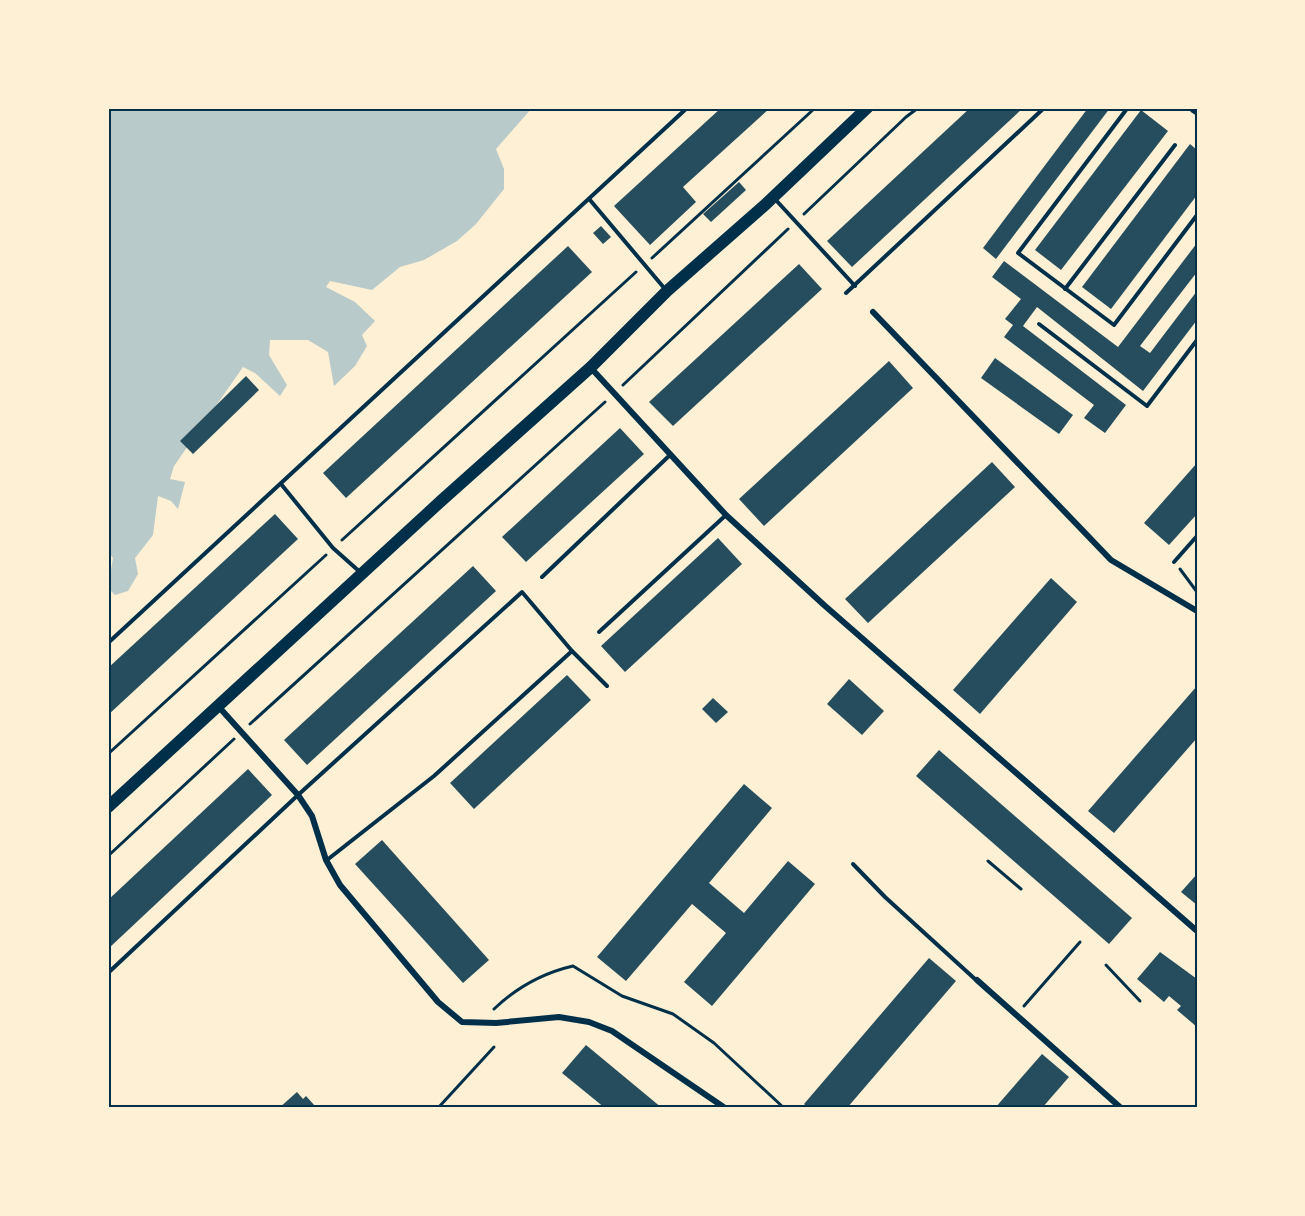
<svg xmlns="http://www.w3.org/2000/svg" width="1305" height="1216" font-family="'DejaVu Sans',sans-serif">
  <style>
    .green { fill: #b9caca }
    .building { fill: #264d5e }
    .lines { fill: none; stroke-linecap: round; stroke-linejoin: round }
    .path { stroke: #003049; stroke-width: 3 }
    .service { stroke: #003049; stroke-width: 4 }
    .minor { stroke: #003049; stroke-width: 6 }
    .tertiary { stroke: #003049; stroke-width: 10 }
    .primary { stroke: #003049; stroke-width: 12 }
    .neatline { fill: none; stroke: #003049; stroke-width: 2 }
  </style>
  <rect width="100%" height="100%" fill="#fdf0d5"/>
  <!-- green -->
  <path class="green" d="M 108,108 L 532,108 L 496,149 L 504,169 L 504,189 L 476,224 L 457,241 L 424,260 L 400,267 L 372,290 L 330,281 L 326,287 L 355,302 L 375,321 L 362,335 L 367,346 L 355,366 L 334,386 L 328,352 L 308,340 L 270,340 L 269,355 L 287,385 L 280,396 L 255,373 L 243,367 L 174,466 L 170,479 L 185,482 L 178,509 L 171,501 L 158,496 L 153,535 L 135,558 L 138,574 L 128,591 L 115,595 L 108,588 L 113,558 L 108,552 Z"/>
  <!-- building -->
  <g class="building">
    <path d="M 721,108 L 770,108 L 683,187 L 696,202 L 650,245 L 614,206 Z"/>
    <path d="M 970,108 L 1023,108 L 852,267 L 827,241 Z"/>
    <path d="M 1088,108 L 1110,108 L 996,259 L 983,248 Z"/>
    <path d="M 1141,110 L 1168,131 L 1061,270 L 1035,250 Z"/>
    <path d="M 1190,144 L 1197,150 L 1197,195 L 1111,309 L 1082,287 Z"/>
    <path d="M 739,182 L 746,190 L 711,222 L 703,214 Z"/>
    <path d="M 601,226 L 611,237 L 603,244 L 593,233 Z"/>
    <path d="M 1197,243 L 1197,272 L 1140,346 L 1150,353 L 1197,291 L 1197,320 L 1143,391 L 1037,307 L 1023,326 L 1126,405 L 1105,433 L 1084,418 L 1094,405 L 1004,337 L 1013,325 L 1005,319 L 1021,299 L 992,277 L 1004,261 L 1118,347 Z"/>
    <path d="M 568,246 L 592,272 L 346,498 L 323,473 Z"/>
    <path d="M 799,264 L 822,289 L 673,426 L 649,402 Z"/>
    <path d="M 995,358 L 1073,415 L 1059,434 L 981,378 Z"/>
    <path d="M 889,361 L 913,388 L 764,526 L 739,499 Z"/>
    <path d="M 246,376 L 259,390 L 193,454 L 180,441 Z"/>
    <path d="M 620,428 L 644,454 L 526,562 L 502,537 Z"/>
    <path d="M 992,462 L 1015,487 L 868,623 L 845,599 Z"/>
    <path d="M 1197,463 L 1197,514 L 1169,545 L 1144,523 Z"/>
    <path d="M 275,514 L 298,539 L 108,715 L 108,668 Z"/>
    <path d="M 718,538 L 742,564 L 625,672 L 601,646 Z"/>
    <path d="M 473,566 L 496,591 L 307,765 L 284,740 Z"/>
    <path d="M 1051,578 L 1077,602 L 980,714 L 953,690 Z"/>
    <path d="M 567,675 L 591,700 L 474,809 L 450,783 Z"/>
    <path d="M 849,679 L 884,711 L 862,735 L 827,704 Z"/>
    <path d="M 1197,686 L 1197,738 L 1114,833 L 1088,811 Z"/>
    <path d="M 713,698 L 728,712 L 716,723 L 702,709 Z"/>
    <path d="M 939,750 L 1132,918 L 1109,944 L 916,776 Z"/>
    <path d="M 248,769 L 272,795 L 108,949 L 108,900 Z"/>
    <path d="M 744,784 L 772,808 L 709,883 L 744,913 L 788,861 L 815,884 L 712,1006 L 684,982 L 726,933 L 692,904 L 626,981 L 597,957 Z"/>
    <path d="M 382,840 L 489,960 L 463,983 L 355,864 Z"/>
    <path d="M 1197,874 L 1197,905 L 1181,892 Z"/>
    <path d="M 1160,952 L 1197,979 L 1197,1027 L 1177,1010 L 1181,1006 L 1169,996 L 1164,1002 L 1137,979 Z"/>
    <path d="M 929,958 L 956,981 L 847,1108 L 808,1108 L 804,1104 Z"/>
    <path d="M 586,1045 L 662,1108 L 605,1108 L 562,1073 Z"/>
    <path d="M 1042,1054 L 1069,1077 L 1042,1108 L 995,1108 Z"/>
    <path d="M 297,1092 L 303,1099 L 306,1096 L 315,1106 L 279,1108 Z"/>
  </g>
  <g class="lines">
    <!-- path -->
    <g class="path">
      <path d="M 804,214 L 906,117 L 918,108"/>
      <path d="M 652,258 L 815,108"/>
      <path d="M 623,385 L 788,229"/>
      <path d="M 342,540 L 636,272"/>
      <path d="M 1180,569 L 1197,592"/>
      <path d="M 250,724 L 605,402"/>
      <path d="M 108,754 L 326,555"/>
      <path d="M 108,856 L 234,739"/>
      <path d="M 988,861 L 1021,889"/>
      <path d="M 1106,965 L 1140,1001"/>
      <path d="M 1024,1006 L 1080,942"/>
      <path d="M 494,1009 C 516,988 543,973 573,966 L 622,996 L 673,1014 L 714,1043 L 784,1108"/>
      <path d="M 438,1108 L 494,1047"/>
    </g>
    <!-- service -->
    <g class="service">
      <path d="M 1126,110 L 1018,253 L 1114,325 L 1197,215"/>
      <path d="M 774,198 L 855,286"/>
      <path d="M 590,200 L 665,289"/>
      <path d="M 1065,289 L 1175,145"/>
      <path d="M 846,293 L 1044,108"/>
      <path d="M 1039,324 L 1147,406 L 1197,340"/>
      <path d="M 281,484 L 333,548 L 360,572"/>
      <path d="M 1174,562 L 1197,536"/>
      <path d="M 542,577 L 670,455"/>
      <path d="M 599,632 L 726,515"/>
      <path d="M 108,643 L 687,108"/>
      <path d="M 327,860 L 434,776 L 572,651"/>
      <path d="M 853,864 L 885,897 L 976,980"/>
      <path d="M 108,973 L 298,795 L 522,592 L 572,651 L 607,686"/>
    </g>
    <!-- minor -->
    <g class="minor">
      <path d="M 873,312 L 1111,560 L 1197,611"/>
      <path d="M 591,368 L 726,515 L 824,605 L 1197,931"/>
      <path d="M 218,706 L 298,795 L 312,816 L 326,860 L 340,885 L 438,1002 L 462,1022 L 496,1023 L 559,1017 L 589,1022 L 612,1031 L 725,1108"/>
      <path d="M 977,980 L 1121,1108"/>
    </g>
    <!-- tertiary -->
    <path class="tertiary" d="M 1194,108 L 1197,110"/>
    <!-- primary -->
    <path class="primary" d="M 108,807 L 441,501 L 591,367 L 667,291 L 766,204 L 867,108"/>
  </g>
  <!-- border -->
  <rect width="1305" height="1216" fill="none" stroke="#fdf0d5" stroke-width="219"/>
  <rect x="110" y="110" width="1086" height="996" class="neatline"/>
</svg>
